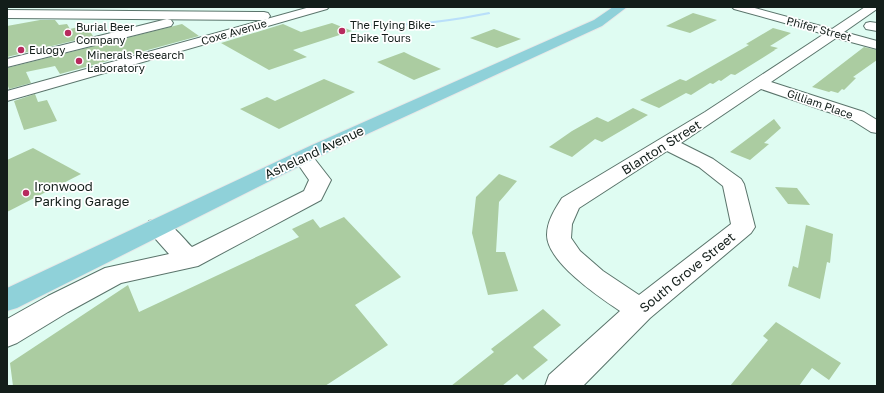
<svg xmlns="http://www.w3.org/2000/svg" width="884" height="393" font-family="'Golos Text',sans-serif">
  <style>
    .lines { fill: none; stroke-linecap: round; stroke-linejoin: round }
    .stream { fill: #b9dffa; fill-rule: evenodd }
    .building { fill: #abcca1 }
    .minor-casing { stroke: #5a746b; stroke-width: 2 }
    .major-casing { stroke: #e7e8e8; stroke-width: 2 }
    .minor { fill: #fff; fill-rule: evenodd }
    .major { fill: #8fd1d9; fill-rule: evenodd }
    .poi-dot { fill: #b72a5e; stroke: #fff; stroke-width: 1.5 }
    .labels { text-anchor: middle; stroke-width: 3.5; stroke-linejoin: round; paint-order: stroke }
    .far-poi-label { font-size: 11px; fill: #131e1a; stroke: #fff; text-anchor: start }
    .far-street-label { font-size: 11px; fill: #131e1a; stroke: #fff }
    .street-label { font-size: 13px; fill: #131e1a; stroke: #fff }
    .poi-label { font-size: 13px; fill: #131e1a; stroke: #fff; text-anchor: start }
  </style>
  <rect width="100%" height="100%" fill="#dffcf2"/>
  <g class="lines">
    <!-- stream -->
    <path class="stream" d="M 489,12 L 490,13 L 490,14 C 451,22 412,27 372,26 L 371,25 L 372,24 C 412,25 450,20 489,12 Z"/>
  </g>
  <!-- building -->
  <g class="building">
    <path d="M 693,13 L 717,20 L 690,33 L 666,26 Z"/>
    <path d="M 40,20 L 55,20 L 59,25 L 67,24 L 70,29 L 86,25 L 93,36 L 7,57 L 7,26 Z"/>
    <path d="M 332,23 L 352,31 L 293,50 L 307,57 L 269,70 L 221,43 L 283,24 L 301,32 Z"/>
    <path d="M 182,24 L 199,36 L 60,74 L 55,66 L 26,72 L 31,83 L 9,89 L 7,83 L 7,68 Z"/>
    <path d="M 773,28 L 791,33 L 770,46 L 778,48 L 774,50 L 775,50 L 735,75 L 731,74 L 721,81 L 719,80 L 713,84 L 710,83 L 691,95 L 686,93 L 659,108 L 640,100 L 680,79 L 686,81 L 749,45 L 746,44 Z"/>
    <path d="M 494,29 L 521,39 L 497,48 L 470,38 Z"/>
    <path d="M 864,47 L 877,50 L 877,60 L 853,77 L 856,78 L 844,90 L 842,89 L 838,93 L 831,91 L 829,92 L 812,87 Z"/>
    <path d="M 404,52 L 412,56 L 441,69 L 414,80 L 377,62 Z"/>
    <path d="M 324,79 L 355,92 L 279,129 L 240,109 L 267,97 L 275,101 Z"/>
    <path d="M 35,94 L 38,102 L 47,100 L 57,121 L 24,130 L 14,101 Z"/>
    <path d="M 633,108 L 648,115 L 602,142 L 595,139 L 572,157 L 549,147 L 572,131 L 597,117 L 608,122 Z"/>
    <path d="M 774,119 L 781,128 L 764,143 L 769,144 L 750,160 L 730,152 Z"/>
    <path d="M 33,148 L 81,174 L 7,212 L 7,160 Z"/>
    <path d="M 499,174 L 517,181 L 499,202 L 496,252 L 505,252 L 518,291 L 488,295 L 472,233 L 476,197 Z"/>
    <path d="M 775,187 L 797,188 L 810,205 L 788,204 Z"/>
    <path d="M 344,217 L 401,277 L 355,305 L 388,345 L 325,386 L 13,386 L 10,363 L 128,285 L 139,312 L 299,237 L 292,229 L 313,219 L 320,228 Z"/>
    <path d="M 806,225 L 833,234 L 830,263 L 827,262 L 820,299 L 788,286 L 793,266 L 798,268 Z"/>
    <path d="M 543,309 L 561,325 L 533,347 L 548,360 L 523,380 L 517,374 L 502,386 L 451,386 L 494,352 L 491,349 Z"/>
    <path d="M 776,322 L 841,363 L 829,380 L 812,368 L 799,386 L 730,386 L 768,340 L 763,336 Z"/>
  </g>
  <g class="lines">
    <!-- minor casing -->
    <g class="minor-casing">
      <g id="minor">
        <path d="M 310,7 L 329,7 L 327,9 L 7,101 L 7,91 Z"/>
        <path d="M 732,7 L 751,7 L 832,29 L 865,7 L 877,7 L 877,9 L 844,32 L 877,41 L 877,49 L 836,38 L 771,82 L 864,112 L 877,120 L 877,133 L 871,132 L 852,120 L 761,89 L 681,143 L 713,159 L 741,179 L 744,184 L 755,227 L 751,233 L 650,318 L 583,386 L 545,386 L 549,375 L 620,311 C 599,297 547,262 547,235 C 547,221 555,209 562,198 L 705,112 L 824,34 L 734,9 ZM 667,151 L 699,167 L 723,186 L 731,224 L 639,295 L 603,271 L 580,251 L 571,238 L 572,224 L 579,208 Z"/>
        <path d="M 7,10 L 264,12 L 268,13 L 270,16 L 268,19 L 264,20 L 7,18 Z"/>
        <path d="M 167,19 L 171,20 L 173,23 L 171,26 L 7,67 L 7,59 Z"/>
        <path d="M 870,22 L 877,23 L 877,31 L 866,29 L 864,26 L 866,23 Z"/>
        <path d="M 303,151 L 310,153 L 331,180 L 321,200 L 198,266 L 121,283 L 68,312 L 17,343 L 7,347 L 7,319 L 48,296 L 105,268 L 169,254 L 145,227 L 149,221 C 168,216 179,234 192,247 L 304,191 L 309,180 L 293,157 L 296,153 Z"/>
      </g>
    </g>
    <!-- major casing -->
    <g class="major-casing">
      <path id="major" d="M 613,7 L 627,7 L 602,26 L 326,153 L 17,308 L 7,311 L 7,288 L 312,145 L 594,20 Z"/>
    </g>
    <!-- minor -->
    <use href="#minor" class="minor"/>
    <!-- major -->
    <use href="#major" class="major"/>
  </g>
  <!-- markers -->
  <g class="poi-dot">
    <circle cx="342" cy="31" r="4"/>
    <circle cx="68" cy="33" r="4"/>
    <circle cx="21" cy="50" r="4"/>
    <circle cx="79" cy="61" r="4"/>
    <circle cx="26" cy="193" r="4"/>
  </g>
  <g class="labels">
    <!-- far-poi labels -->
    <g class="far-poi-label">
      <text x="350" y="29">The Flying Bike-<tspan x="350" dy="13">Ebike Tours</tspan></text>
      <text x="76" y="31">Burial Beer<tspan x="76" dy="13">Company</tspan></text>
      <text x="29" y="54">Eulogy</text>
      <text x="87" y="59">Minerals Research<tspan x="87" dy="13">Laboratory</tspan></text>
    </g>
    <!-- far-street labels -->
    <g class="far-street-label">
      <text transform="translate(819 29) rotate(15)" y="4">Phifer Street</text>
      <text transform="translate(234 32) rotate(-16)" y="4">Coxe Avenue</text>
      <text transform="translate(820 104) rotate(19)" y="4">Gilliam Place</text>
    </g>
    <!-- street labels -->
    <g class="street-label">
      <text transform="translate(661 147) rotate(-32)" y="5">Blanton Street</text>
      <text transform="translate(314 152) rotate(-25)" y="5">Asheland Avenue</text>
      <text transform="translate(687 272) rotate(-39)" y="5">South Grove Street</text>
    </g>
    <!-- poi labels -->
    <g class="poi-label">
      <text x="34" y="191">Ironwood<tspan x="34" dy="15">Parking Garage</tspan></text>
    </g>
  </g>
  <!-- border -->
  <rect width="884" height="393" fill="none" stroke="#131e1a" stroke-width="16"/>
</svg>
